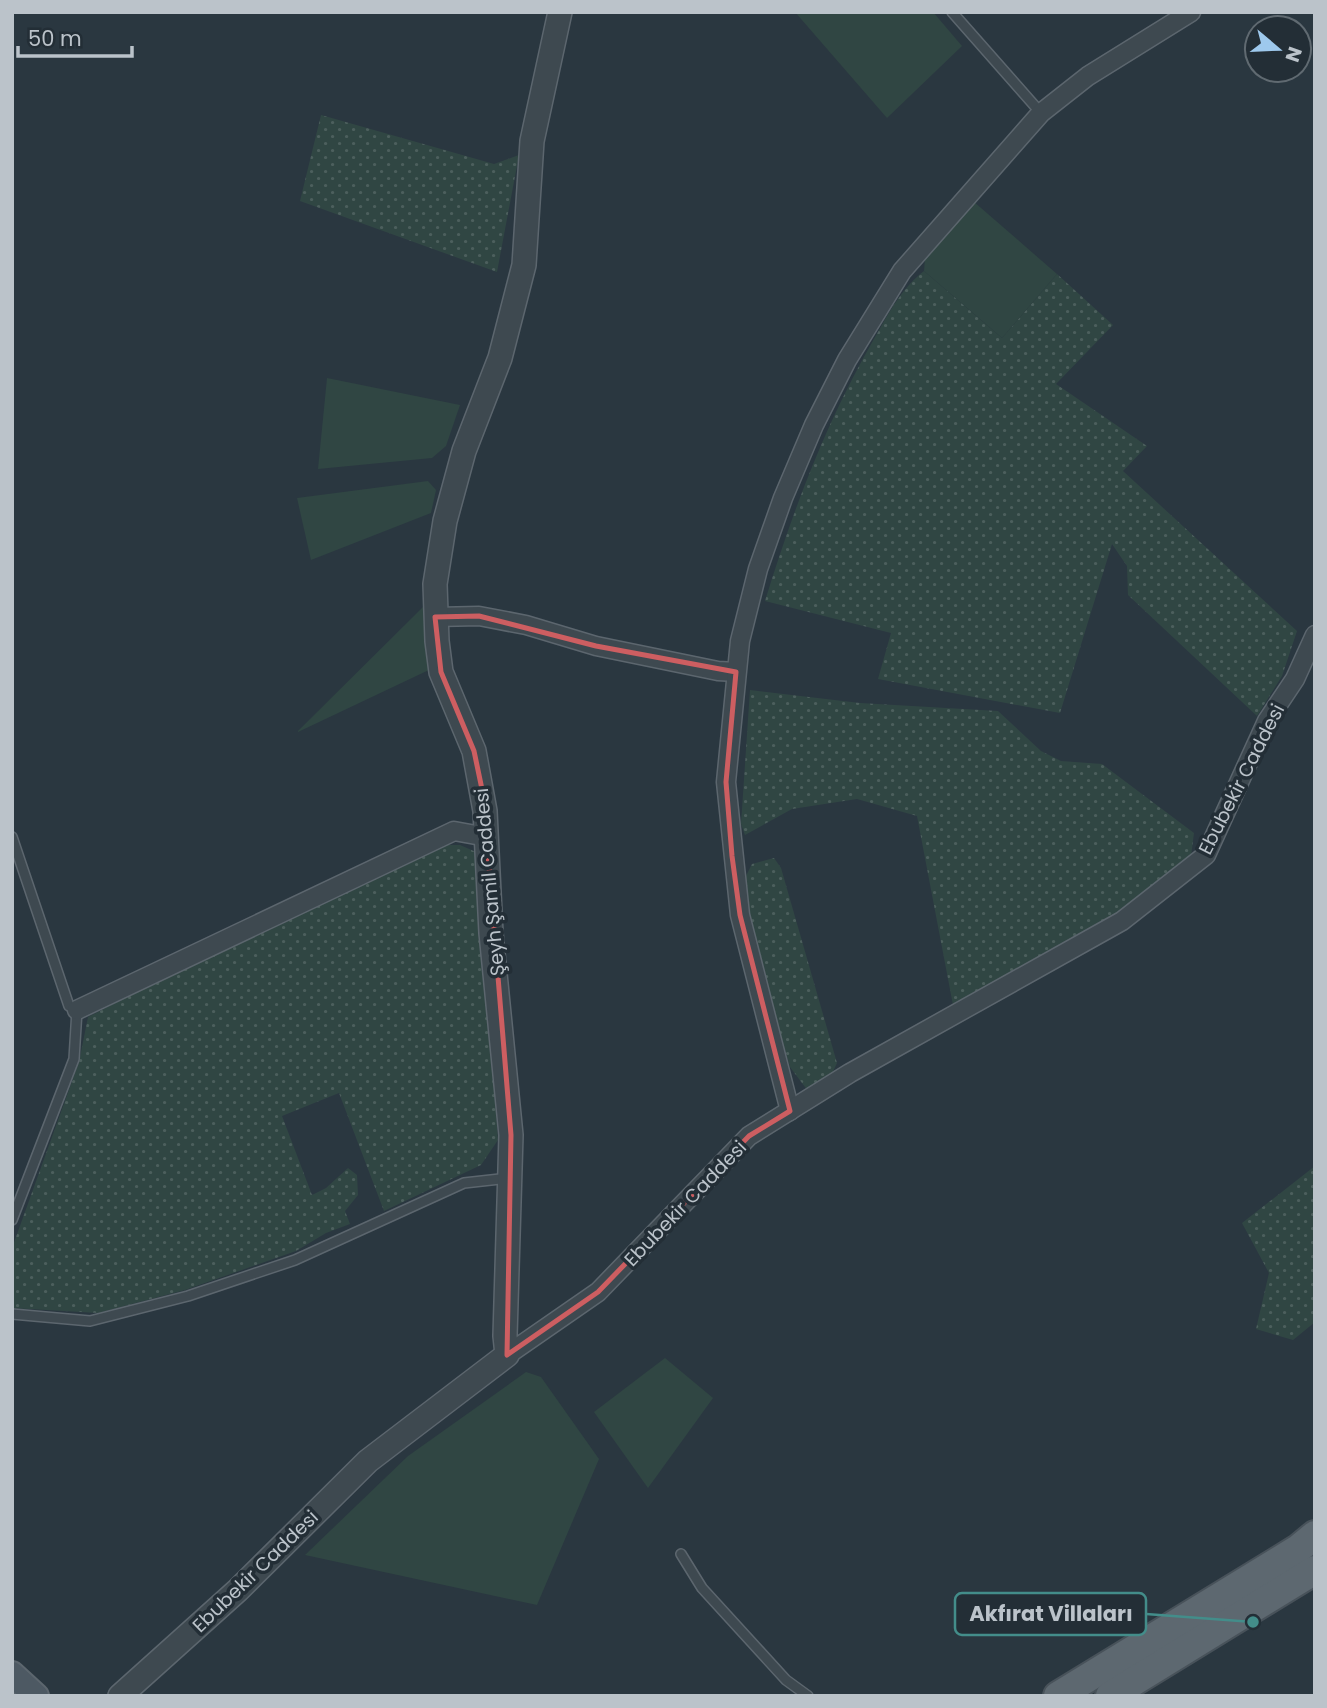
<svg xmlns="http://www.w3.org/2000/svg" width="1327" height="1708" font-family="Poppins,sans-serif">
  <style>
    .grass { fill: url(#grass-dots) }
    .garden { fill: #304643 }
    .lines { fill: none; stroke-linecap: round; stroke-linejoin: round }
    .service-casing { stroke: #5c666e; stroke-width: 12 }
    .minor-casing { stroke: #5c666e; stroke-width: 21 }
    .tertiary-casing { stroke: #5c666e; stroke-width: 26 }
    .secondary-casing { stroke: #5c666e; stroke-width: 28 }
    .primary-casing { stroke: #48525a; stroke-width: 32 }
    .service { stroke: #3e4950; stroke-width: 9 }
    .minor { stroke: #3e4950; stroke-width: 18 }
    .tertiary { stroke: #3e4950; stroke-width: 23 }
    .secondary { stroke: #4d5963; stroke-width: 24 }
    .primary { stroke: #5d6870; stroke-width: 28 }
    .marked { fill: none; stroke: #cd5e61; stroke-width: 5; stroke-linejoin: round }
    .labels { text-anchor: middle; stroke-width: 7; stroke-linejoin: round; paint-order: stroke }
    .street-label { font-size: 19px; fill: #bbc3ca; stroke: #232e36 }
    .leader { fill: none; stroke: #438d8a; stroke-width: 2.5 }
    .callout-dot { fill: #438d8a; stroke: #232e36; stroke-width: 2.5 }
    .callout { fill: #232e36; stroke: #438d8a; stroke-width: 2.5 }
    .callout-label { font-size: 21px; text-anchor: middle; font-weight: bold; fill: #bbc3ca }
  </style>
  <defs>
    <pattern id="grass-dots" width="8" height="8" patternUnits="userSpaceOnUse" patternTransform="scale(1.75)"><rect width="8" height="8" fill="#304643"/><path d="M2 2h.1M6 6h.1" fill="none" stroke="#4c5f5d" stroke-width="1.8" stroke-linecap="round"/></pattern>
  </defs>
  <rect width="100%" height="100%" fill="#2a3740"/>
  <!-- grass -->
  <g class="grass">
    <path d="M 321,115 L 494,164 L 519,155 L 497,272 L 300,201 Z"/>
    <path d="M 924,271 L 1002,338 L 1057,274 L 1113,325 L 1056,384 L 1147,446 L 1123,471 L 1297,631 L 1282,676 L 1257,716 L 1128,595 L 1127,566 L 1112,544 L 1060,713 L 878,679 L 891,633 L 765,601 C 793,510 826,422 874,339 C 889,313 900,290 924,271 Z"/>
    <path d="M 750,690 L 860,703 L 998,711 L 1041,751 L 1061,761 L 1102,764 L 1194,833 L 1191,856 L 1120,912 L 953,1005 L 917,816 L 857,799 L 792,809 L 745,835 L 741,824 Z"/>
    <path d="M 446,845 L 460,845 L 476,852 L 479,864 L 498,1140 L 481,1165 L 384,1211 L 339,1093 L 282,1116 L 312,1195 L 326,1188 L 348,1168 L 357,1175 L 358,1195 L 345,1211 L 350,1224 L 326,1233 L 296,1251 L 185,1290 L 98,1313 L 12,1308 L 12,1248 L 79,1062 L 88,1017 L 194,963 Z"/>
    <path d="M 774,858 L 781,868 L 837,1063 L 829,1080 L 808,1091 L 790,1067 L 764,981 L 749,912 L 745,878 L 752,864 Z"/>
    <path d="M 1315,1166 L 1315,1322 L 1293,1340 L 1256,1329 L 1269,1273 L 1242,1223 Z"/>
  </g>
  <!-- garden -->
  <g class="garden">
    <path d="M 795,12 L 933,12 L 962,46 L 887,118 Z"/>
    <path d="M 973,201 L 1057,274 L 1002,338 L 924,271 L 925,258 Z"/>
    <path d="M 327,378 L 460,405 L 446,446 L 432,458 L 318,469 Z"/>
    <path d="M 428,481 L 436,490 L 431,513 L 311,560 L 297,498 Z"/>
    <path d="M 424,606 L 431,669 L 298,732 L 298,731 Z"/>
    <path d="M 665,1358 L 713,1398 L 648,1488 L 594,1412 Z"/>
    <path d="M 526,1372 L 541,1377 L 599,1459 L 537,1605 L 305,1555 L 408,1456 Z"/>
  </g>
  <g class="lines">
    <!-- service casing -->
    <g class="service-casing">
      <g id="service">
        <path d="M 952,12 L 1041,113"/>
        <path d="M 12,837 L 69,1006 L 77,1010 L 74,1059 L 12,1220"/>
        <path d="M 12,1314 L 90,1321 L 188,1296 L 295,1260 L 464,1183 L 509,1178"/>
        <path d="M 681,1554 L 702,1588 L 786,1680 L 808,1696"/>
      </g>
    </g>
    <!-- minor casing -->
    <g class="minor-casing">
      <g id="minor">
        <path d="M 435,617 L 479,616 L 526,625 L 596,646 L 718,671 L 736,672"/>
        <path d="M 77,1010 L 454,831 L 487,837"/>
        <path d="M 790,1111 L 740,915 L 726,782 L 740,641 L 758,569 L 783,498 L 814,425 L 847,360 L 902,271 L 1041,113 L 1088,76 L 1191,12"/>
        <path d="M 507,1355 L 598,1292 L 749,1136 L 850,1073 L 1122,921 L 1206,855 L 1267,721 L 1295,679 L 1315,635"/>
      </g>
    </g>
    <!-- tertiary casing -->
    <g class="tertiary-casing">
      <path id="tertiary" d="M 120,1696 L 238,1590 L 368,1461 L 507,1355 L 505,1336 L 511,1135 L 491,933 L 485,811 L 474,751 L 441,672 L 437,641 L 435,584 L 445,521 L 464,451 L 500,358 L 524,265 L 532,141 L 560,12"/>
    </g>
    <!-- secondary casing -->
    <g class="secondary-casing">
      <path id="secondary" d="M 12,1674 L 36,1696"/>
    </g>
    <!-- primary casing -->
    <g class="primary-casing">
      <g id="primary">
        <path d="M 1058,1696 L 1298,1549 L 1315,1535"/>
        <path d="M 1110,1696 L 1315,1570"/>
      </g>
    </g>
    <!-- service -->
    <use href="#service" class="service"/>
    <!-- minor -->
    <use href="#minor" class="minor"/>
    <!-- tertiary -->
    <use href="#tertiary" class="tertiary"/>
    <!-- secondary -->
    <use href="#secondary" class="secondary"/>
    <!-- primary -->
    <use href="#primary" class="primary"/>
  </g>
  <!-- marked area -->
  <path class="marked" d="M 479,616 L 596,646 L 736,672 L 726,782 L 732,856 L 740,915 L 790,1111 L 749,1136 L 598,1292 L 507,1355 L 511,1135 L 483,794 L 474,751 L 441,672 L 435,617 Z"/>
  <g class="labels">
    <!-- street labels -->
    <g class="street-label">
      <text transform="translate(1241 779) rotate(-63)" y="7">Ebubekir Caddesi</text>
      <text transform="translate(489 882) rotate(-95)" y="7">Şeyh Şamil Caddesi</text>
      <text transform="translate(685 1203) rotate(-46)" y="7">Ebubekir Caddesi</text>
      <text transform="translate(255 1571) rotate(-44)" y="7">Ebubekir Caddesi</text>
    </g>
  </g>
  <!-- callouts -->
  <path class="leader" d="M1253 1622L1146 1614"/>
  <circle class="callout-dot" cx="1253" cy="1622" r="7"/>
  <rect class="callout" x="955" y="1593" width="191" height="42" rx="7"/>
  <g class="callout-label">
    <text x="1051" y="1621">Akfırat Villaları</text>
  </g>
  <!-- border -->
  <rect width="1327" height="1708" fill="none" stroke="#bbc3ca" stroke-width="28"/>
  <!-- north arrow -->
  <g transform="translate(1278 49) rotate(109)"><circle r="33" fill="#232e36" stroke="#606a71" stroke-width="2"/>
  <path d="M0-5L12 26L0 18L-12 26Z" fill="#9ec9ed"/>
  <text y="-10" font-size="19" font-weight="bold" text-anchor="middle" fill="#bbc3ca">N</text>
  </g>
  <!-- scale -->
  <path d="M18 46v10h114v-10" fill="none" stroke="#bbc3ca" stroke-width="3.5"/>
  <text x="28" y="46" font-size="21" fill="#bbc3ca" stroke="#232e36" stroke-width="5" paint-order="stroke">50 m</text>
</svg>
